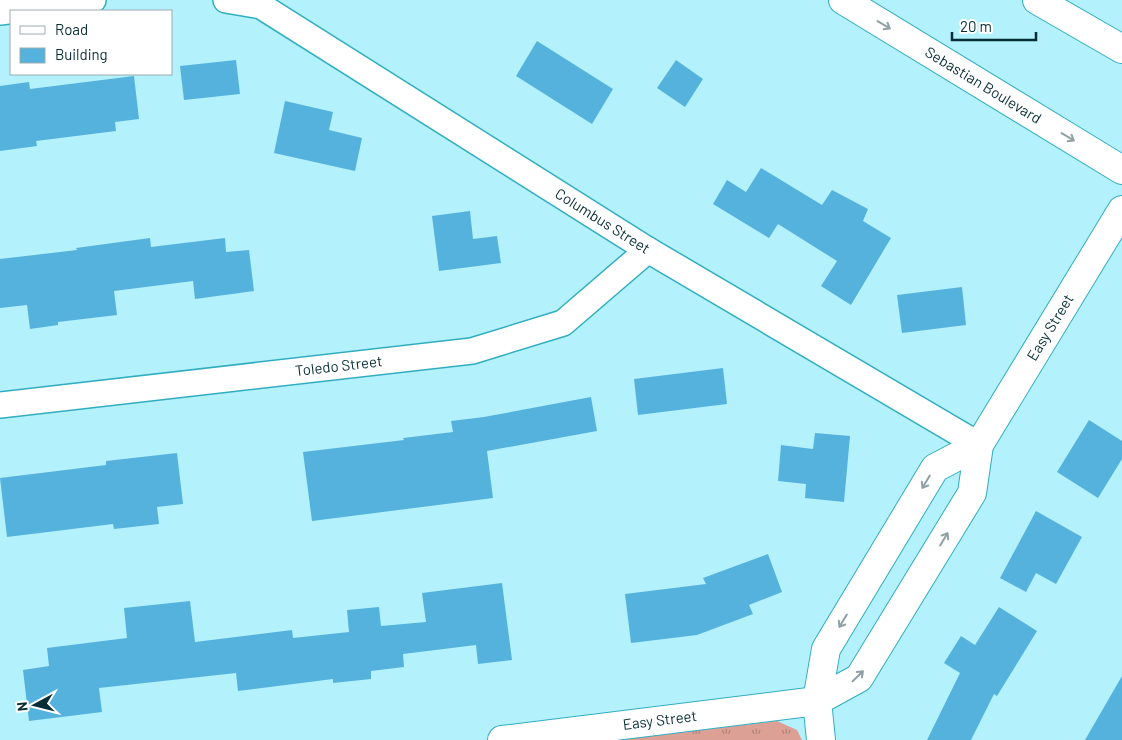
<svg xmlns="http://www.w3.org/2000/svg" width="1122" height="740" font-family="Barlow,sans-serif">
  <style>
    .park { fill: url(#park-tufts) }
    .building { fill: #55b2dd }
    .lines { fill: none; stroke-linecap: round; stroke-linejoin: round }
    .minor-casing { stroke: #31adc0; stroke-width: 28 }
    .tertiary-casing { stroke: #31adc0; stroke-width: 30 }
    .secondary-casing { stroke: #31adc0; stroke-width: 30 }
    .minor { stroke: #fff; stroke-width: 25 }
    .tertiary { stroke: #fff; stroke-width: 28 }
    .secondary { stroke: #fff; stroke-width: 28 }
    .oneway { stroke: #8fa1a4 }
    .labels { text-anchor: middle; stroke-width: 4; stroke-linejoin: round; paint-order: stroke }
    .street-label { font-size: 15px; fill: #072e34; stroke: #fff }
  </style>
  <defs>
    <pattern id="park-tufts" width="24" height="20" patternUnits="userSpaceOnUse" patternTransform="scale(1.25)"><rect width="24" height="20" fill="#dda095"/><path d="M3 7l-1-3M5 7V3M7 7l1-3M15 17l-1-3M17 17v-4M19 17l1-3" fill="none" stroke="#b1837a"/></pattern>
  </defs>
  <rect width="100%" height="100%" fill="#b3f1fd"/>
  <!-- park -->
  <path class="park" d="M 777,721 L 797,730 L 802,740 L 619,740 Z"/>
  <!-- building -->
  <g class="building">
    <path d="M 537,41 L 613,89 L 592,124 L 516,76 Z"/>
    <path d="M 236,60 L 240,94 L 184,100 L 180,66 Z"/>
    <path d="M 676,60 L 703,79 L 685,107 L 657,88 Z"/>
    <path d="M 134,76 L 139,119 L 115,122 L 116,131 L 36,141 L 37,146 L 0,151 L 0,86 L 29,82 L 30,89 Z"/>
    <path d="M 285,101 L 333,112 L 329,130 L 362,138 L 355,171 L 274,153 Z"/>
    <path d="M 761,168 L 822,205 L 832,190 L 868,209 L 863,221 L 891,238 L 851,305 L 821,286 L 837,261 L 778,224 L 769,238 L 713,204 L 727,180 L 746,192 Z"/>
    <path d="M 470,211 L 473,239 L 497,236 L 501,263 L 439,271 L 432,216 Z"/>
    <path d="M 150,238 L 151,247 L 225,238 L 226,252 L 249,250 L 254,291 L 195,299 L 193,281 L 114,291 L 117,315 L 58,322 L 58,325 L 30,329 L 27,305 L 0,308 L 0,259 L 77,250 L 76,248 Z"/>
    <path d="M 962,287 L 966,325 L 902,333 L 897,295 Z"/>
    <path d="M 723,368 L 727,404 L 638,415 L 634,379 Z"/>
    <path d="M 591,397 L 597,431 L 487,451 L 493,498 L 312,521 L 303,452 L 404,440 L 403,438 L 453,432 L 451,421 L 484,417 Z"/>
    <path d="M 1089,420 L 1122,441 L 1122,459 L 1098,498 L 1057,472 Z"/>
    <path d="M 815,433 L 850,436 L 844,502 L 805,498 L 806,484 L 778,481 L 781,445 L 813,449 Z"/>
    <path d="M 177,453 L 183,504 L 157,507 L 159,524 L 114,529 L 113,524 L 7,537 L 0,478 L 106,465 L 106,461 Z"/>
    <path d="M 1036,511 L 1082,537 L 1056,584 L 1036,573 L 1026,592 L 1000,578 Z"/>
    <path d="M 768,554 L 782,592 L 749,605 L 753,614 L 697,635 L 631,643 L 625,594 L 706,584 L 703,578 Z"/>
    <path d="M 502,583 L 512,660 L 478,664 L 476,645 L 403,654 L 404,667 L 371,671 L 371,679 L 333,683 L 333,679 L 238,691 L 236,673 L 99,688 L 102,712 L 29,721 L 23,670 L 49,666 L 47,648 L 127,638 L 124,608 L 190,601 L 195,642 L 292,630 L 293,638 L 349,632 L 347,610 L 379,607 L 381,626 L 426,622 L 422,593 Z"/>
    <path d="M 999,607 L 1037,631 L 997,696 L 994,694 L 971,740 L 927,740 L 960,673 L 944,663 L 961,636 L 975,645 Z"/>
    <path d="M 1122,676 L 1122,740 L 1085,740 Z"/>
  </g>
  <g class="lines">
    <!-- minor casing -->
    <g class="minor-casing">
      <g id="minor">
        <path id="s1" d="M 226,0 L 261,6 L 648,250 L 979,445"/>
        <path d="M 0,12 L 93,0"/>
        <path id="s2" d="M 0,405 L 472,351 L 563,323 L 648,250"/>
      </g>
    </g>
    <!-- tertiary casing -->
    <g class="tertiary-casing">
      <g id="tertiary">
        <path id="s3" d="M 502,740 L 817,701 L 859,678 L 972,493 L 979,445 L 1122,210"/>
        <path d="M 821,740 L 817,701 L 826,649 L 935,468 L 979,445"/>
      </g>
    </g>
    <!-- secondary casing -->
    <g class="secondary-casing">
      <g id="secondary">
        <path id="s4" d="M 843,0 L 1122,170"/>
        <path d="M 1037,0 L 1122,49"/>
      </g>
    </g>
    <!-- minor -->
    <use href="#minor" class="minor"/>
    <!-- tertiary -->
    <use href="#tertiary" class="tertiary"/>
    <!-- secondary -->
    <use href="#secondary" class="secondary"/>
  </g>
  <!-- one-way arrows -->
  <defs><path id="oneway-shaft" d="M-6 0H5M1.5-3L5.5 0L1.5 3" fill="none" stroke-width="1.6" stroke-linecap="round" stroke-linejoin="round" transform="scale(1.25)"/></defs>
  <g class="oneway">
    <use href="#oneway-shaft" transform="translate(884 25) rotate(31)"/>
    <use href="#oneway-shaft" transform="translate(1068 137) rotate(31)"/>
    <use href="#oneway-shaft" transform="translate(926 482) rotate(121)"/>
    <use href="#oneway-shaft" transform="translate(944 539) rotate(-59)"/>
    <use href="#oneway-shaft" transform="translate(843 621) rotate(121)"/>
    <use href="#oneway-shaft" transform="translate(858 676) rotate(-44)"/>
  </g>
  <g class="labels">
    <!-- street labels -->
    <g class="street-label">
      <text dy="5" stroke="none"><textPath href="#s4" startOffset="164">Sebastian Boulevard</textPath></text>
      <text dy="5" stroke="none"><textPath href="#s1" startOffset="439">Columbus Street</textPath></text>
      <text dy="5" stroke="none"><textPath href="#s3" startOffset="768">Easy Street</textPath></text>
      <text dy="5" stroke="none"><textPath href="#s2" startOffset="341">Toledo Street</textPath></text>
      <text dy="5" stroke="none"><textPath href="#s3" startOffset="159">Easy Street</textPath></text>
    </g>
  </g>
  <!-- legend -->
  <rect x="10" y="10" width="162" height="65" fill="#ffffff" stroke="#9cabae"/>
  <rect x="20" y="26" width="25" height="8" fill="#ffffff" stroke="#9cabae"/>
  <text x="55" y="35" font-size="15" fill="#072e34">Road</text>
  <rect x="20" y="48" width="25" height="15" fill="#55b2dd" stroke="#9cabae"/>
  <text x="55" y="60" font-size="15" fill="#072e34">Building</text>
  <!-- north arrow -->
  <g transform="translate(35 705) rotate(263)" stroke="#ffffff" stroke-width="4" paint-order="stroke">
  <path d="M0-4L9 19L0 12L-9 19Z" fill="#072e34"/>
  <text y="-8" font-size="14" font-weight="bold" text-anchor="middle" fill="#072e34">N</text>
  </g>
  <!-- scale -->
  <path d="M952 32v8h84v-8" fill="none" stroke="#072e34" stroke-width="2.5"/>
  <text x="960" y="32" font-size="15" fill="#072e34" stroke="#ffffff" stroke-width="4" paint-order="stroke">20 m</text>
</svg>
